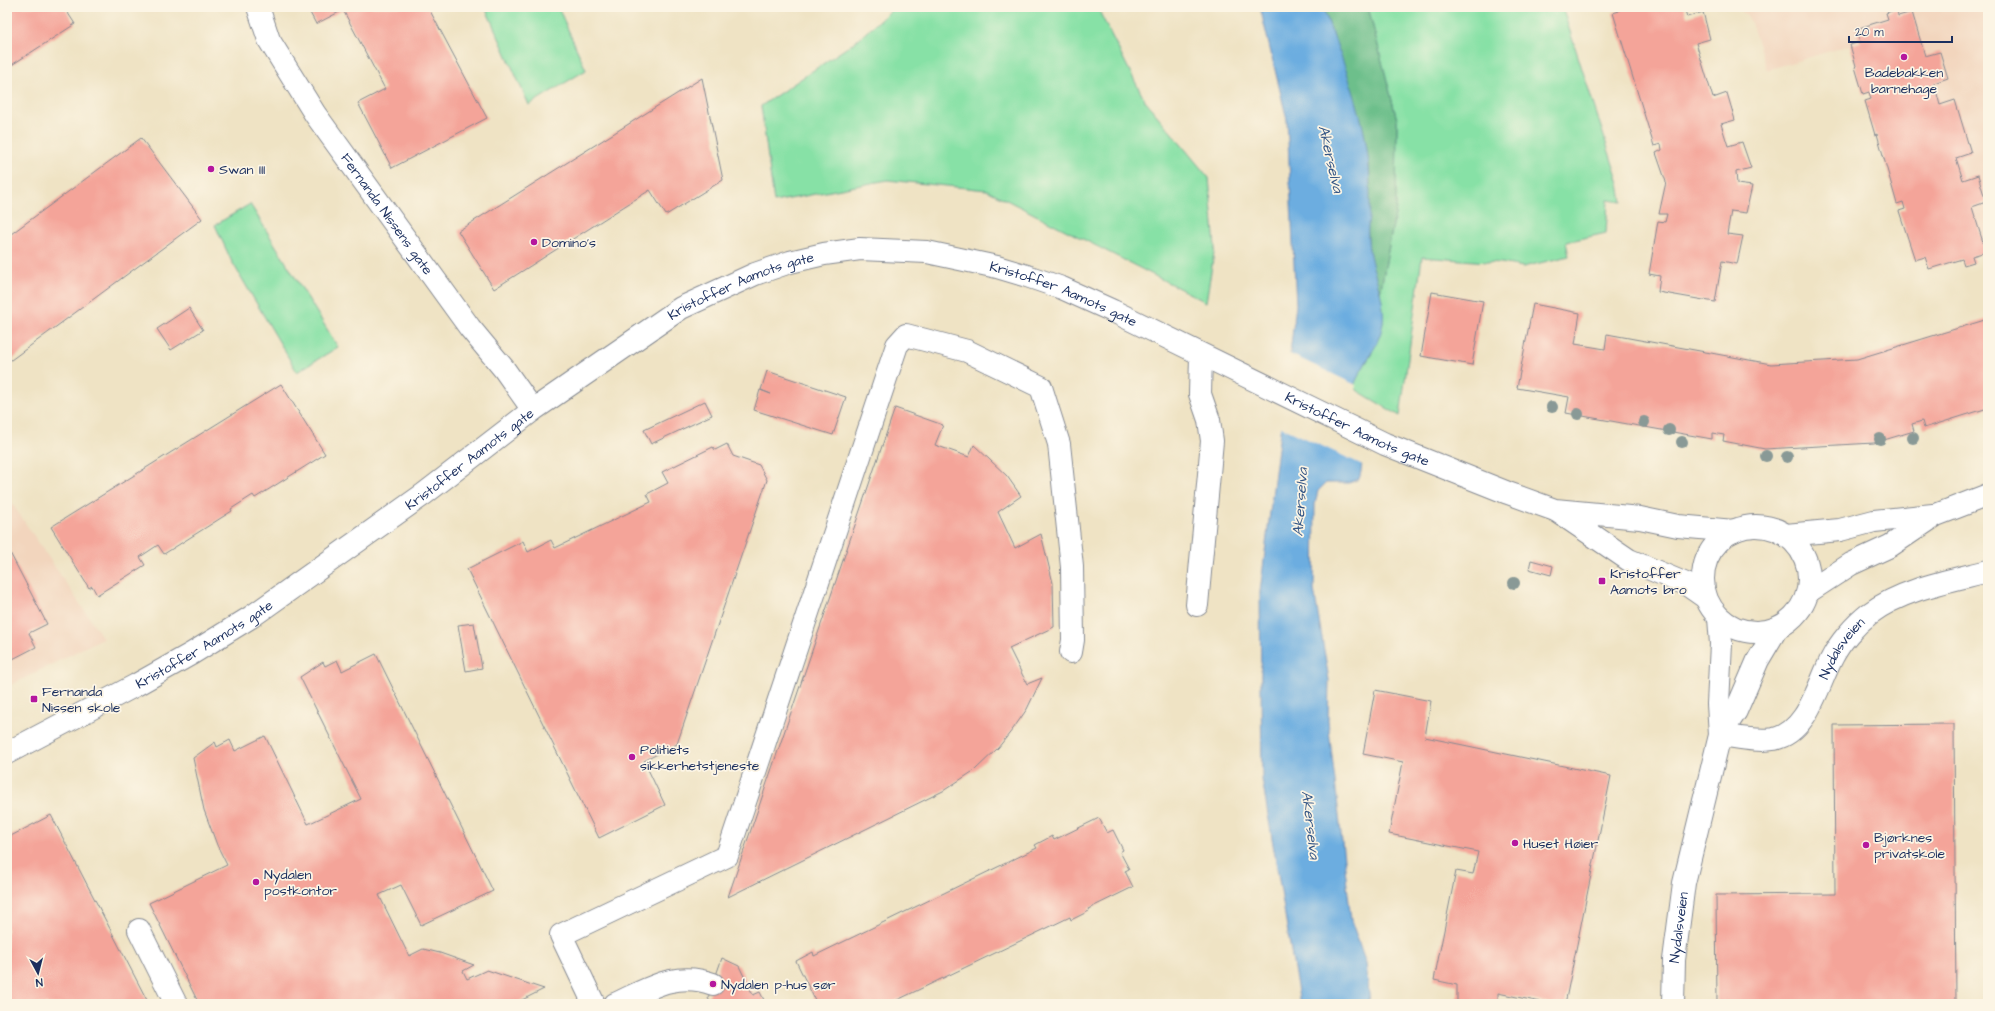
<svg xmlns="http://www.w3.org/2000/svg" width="1995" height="1011" font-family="'Architects Daughter',sans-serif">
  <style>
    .built { fill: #f2d5bd }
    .green { fill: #87e1a6; stroke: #518882 }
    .forest { fill: #6dbf8b; stroke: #447774 }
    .water { fill: #6cade0; stroke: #446e9f }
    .pier { fill: #efe3c4 }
    .building { fill: #f4a499 }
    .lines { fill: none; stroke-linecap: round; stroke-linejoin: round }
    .minor-casing { stroke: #858991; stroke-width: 24 }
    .minor { stroke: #fff; stroke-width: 22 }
    .tree { fill: #899996 }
    .poi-dot { fill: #b5179e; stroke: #fcf5e5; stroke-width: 1.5 }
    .labels { text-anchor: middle; stroke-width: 3.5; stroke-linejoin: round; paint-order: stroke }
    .poi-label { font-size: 14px; fill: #1b2f5e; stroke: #fcf5e5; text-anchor: start }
    .street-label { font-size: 14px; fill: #1b2f5e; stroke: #fcf5e5 }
    .water-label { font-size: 15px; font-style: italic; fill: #335585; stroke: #fcf5e5 }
  </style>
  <rect width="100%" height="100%" fill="#fcf5e5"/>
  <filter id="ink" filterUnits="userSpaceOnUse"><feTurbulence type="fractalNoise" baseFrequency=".025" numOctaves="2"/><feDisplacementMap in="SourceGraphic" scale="8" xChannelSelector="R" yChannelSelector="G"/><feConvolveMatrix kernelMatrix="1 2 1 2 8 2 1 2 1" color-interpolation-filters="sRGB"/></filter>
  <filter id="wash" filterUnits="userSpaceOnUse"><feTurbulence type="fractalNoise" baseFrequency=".012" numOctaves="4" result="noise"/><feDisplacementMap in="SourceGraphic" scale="16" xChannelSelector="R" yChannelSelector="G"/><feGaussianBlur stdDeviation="0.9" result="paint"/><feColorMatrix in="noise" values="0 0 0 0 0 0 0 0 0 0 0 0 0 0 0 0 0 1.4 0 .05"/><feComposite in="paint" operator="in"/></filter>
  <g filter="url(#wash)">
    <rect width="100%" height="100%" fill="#efe3c4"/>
    <!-- built -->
    <g class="built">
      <path d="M 1738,7 L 1988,7 L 1988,251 L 1986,252 L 1972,207 L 1986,202 L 1978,175 L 1963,180 L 1956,158 L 1971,153 L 1955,100 L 1940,105 L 1934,83 L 1948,78 L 1940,52 L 1925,56 L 1912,12 L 1898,16 L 1896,10 L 1886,12 L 1888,19 L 1856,29 L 1860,42 L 1767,70 L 1750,20 Z"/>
      <path d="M 7,496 L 103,638 L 7,687 Z"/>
    </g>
    <!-- green -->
    <g class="green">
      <path d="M 485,7 L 558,7 L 586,70 L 529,105 Z"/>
      <path d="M 895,7 L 1097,7 L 1145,101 L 1209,178 L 1215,247 L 1206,302 L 987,190 L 887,180 L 774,202 L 761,106 L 855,42 Z"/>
      <path d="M 1368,7 L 1562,7 L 1619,183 L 1622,202 L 1608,200 L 1606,233 L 1566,242 L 1569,256 L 1523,267 L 1501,263 L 1422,257 L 1400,416 L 1353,388 L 1355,380 L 1371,355 L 1383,323 L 1380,293 L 1396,209 L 1397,120 Z"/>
      <path d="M 250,204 L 338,347 L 297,372 L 231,260 L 215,225 Z"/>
    </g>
    <!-- forest -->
    <path class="forest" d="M 1323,7 L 1368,7 L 1397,120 L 1396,209 L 1380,293 C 1374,276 1369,258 1368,240 C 1366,215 1372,189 1369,164 C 1361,110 1341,59 1323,7 Z"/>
    <!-- water -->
    <path class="water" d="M 1260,7 L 1323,7 C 1341,58 1365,112 1369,167 C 1370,181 1370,195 1370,209 C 1369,219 1367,229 1368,239 C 1369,268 1386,294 1383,323 C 1379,351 1354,372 1350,400 C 1349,408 1349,422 1351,430 C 1355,451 1367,455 1359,479 L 1349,483 L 1326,483 L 1318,491 L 1315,504 L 1314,590 L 1329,680 L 1328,721 L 1351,920 L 1366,963 L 1370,1004 L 1300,1004 L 1262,779 L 1260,592 L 1296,305 L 1287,120 Z"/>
    <!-- pier -->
    <path class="pier" d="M 1288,353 L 1356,385 L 1352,401 L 1353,430 L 1364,456 L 1365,466 L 1279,426 Z"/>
    <g id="blocks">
      <!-- building -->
      <g class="building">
        <path d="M 7,7 L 64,7 L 75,24 L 7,68 Z"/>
        <path d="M 307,7 L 428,7 L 487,118 L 392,168 L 358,103 L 385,89 L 343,10 L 316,24 Z"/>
        <path d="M 1618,7 L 1684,7 L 1687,17 L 1703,12 L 1710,39 L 1696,43 L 1713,98 L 1727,93 L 1735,120 L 1721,124 L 1728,146 L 1742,142 L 1751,168 L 1736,172 L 1737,184 L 1752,186 L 1746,213 L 1731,211 L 1727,234 L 1743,236 L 1737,264 L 1722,261 L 1715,302 L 1658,292 L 1660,276 L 1649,274 L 1658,221 L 1665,222 L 1667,214 L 1659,214 L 1666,182 L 1656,153 L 1662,150 L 1661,144 L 1654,146 L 1613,13 L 1619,11 Z"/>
        <path d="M 1897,9 L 1898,16 L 1912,12 L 1925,56 L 1940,52 L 1948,78 L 1934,83 L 1940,105 L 1955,100 L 1971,153 L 1956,158 L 1963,180 L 1978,175 L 1986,202 L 1972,207 L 1986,252 L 1972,256 L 1974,262 L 1964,265 L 1962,259 L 1929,269 L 1925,257 L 1915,260 L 1899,211 L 1905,209 L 1903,202 L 1897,204 L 1877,134 L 1875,135 L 1865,101 L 1871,99 L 1869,92 L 1863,94 L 1855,67 L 1856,66 L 1850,45 L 1860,42 L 1856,29 L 1888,19 L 1886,13 Z"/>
        <path d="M 702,78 L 723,180 L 666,215 L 650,190 L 494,289 L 458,231 Z"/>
        <path d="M 141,138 L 202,219 L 7,363 L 7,237 Z"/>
        <path d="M 1432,292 L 1483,301 L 1472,365 L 1421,356 Z"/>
        <path d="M 1533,304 L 1580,313 L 1575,344 L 1605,349 L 1607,334 L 1771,364 L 1857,359 L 1988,319 L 1988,408 L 1924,428 L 1922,421 L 1912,424 L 1914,431 L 1874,443 L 1765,449 L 1723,441 L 1724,435 L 1712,433 L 1712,439 L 1566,413 L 1569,397 L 1517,388 Z"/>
        <path d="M 189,308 L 203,330 L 171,350 L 157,329 Z"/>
        <path d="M 767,371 L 846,397 L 833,435 L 754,410 L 760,390 L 771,394 L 761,390 Z"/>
        <path d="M 281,384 L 325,454 L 255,498 L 253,495 L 231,509 L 232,511 L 164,554 L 158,545 L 140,557 L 145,565 L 97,595 L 92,586 L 89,588 L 51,527 Z"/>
        <path d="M 705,401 L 712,415 L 651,444 L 644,430 Z"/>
        <path d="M 895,408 L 943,425 L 935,445 L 969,457 L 974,445 L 1007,476 L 1021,496 L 998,512 L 1015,548 L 1041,534 L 1053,583 L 1054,627 L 1009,648 L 1027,684 L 1042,678 L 1027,709 L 1013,729 L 998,748 L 975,770 L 943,791 L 728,897 Z"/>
        <path d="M 727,444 L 733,456 L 759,465 L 767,480 L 677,744 L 644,761 L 665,805 L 599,838 L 467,569 L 523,541 L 528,552 L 551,540 L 555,548 L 651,502 L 647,494 L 668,483 L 662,472 L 713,447 L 715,450 Z"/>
        <path d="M 7,547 L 47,624 L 29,633 L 36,647 L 7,662 Z"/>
        <path d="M 1531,560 L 1553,566 L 1551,575 L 1529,569 Z"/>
        <path d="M 474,623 L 482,668 L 466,671 L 458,625 Z"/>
        <path d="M 376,654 L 493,891 L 421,925 L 401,885 L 379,895 L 409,956 L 423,949 L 440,953 L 474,965 L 463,971 L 467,979 L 487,970 L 544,989 L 514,1004 L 199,1004 L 149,903 L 227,865 L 217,845 L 204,810 L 193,758 L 215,742 L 217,747 L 230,740 L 235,751 L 265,736 L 308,824 L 361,799 L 300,677 L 323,662 L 325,666 L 337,660 L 342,671 Z"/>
        <path d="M 1375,690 L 1431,701 L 1425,737 L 1611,776 L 1565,1004 L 1550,1004 L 1498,993 L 1498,1004 L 1457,1004 L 1457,985 L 1434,980 L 1456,871 L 1473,874 L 1478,852 L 1389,834 L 1403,762 L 1363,754 Z"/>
        <path d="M 1954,724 L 1956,1004 L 1717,1004 L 1716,895 L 1835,894 L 1834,725 Z"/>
        <path d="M 51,815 L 149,1004 L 7,1004 L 7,838 Z"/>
        <path d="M 1099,818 L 1107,833 L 1113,830 L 1123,850 L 1120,852 L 1129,869 L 1125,871 L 1133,887 L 1088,909 L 1089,911 L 1071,920 L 1070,917 L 889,1004 L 817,1004 L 796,961 L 813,952 L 814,956 L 1037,848 L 1035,845 L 1052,836 L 1054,840 Z"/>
        <path d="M 722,958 L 739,966 L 753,995 L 760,992 L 766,1004 L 711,1004 L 708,998 Z"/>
      </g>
    </g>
  </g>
  <g filter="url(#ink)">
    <use href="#blocks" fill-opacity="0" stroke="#858991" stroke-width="1"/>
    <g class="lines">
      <!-- minor casing -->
      <g class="minor-casing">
        <g id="minor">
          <path id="s1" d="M 258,7 L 269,40 L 315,114 L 470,328 L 504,369 L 533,410"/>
          <path d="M 1557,511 L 1629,560 L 1686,584 L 1706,598"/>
          <circle cx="1756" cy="579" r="53"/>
          <path d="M 1786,535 L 1840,530 L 1874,521 L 1933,515"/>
          <path d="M 1808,592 L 1851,564 L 1890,546 L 1936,515 L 1988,495"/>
          <path d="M 1197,605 L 1212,441 L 1209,420 L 1200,394 L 1201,356"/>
          <path id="s2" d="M 1720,735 C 1737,737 1756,742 1774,739 C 1808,732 1818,684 1832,658 C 1840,642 1855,625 1869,614 C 1902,589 1949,581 1988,571"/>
          <path d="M 1720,735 L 1736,711 L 1758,660 L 1777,628"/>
          <path id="s3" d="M 7,753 L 136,685 L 191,654 L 251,617 L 424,494 L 533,410 L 681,308 L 755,274 L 790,262 L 824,254 L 860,249 L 927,252 L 997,267 L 1027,276 L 1062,288 L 1113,311 L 1385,444 L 1508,493 L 1555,510 L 1640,518 L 1678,526 L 1734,531"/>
          <path d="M 139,930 L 176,1004"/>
          <path d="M 594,1004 L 561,935 L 727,856 L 897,345 L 906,335 L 967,351 L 1041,387 L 1059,444 L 1072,567 L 1073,640 L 1071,652"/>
          <path d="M 615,1004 C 648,989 676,970 713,984"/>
          <path id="s4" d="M 1673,1004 L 1674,960 L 1684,883 L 1720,735 L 1718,704 L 1721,644 L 1719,618"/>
        </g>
      </g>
      <!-- minor -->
      <use href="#minor" class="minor"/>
    </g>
    <!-- trees -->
    <g class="tree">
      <circle cx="1552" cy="407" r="6"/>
      <circle cx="1578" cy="414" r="6"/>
      <circle cx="1644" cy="422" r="6"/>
      <circle cx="1669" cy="430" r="6"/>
      <circle cx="1913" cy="438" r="6"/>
      <circle cx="1880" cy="439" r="6"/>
      <circle cx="1682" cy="442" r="6"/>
      <circle cx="1766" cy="456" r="6"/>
      <circle cx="1787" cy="457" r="6"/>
      <circle cx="1514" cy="583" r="6"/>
    </g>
  </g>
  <!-- markers -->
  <g class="poi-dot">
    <circle cx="1904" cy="57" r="4"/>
    <circle cx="211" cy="169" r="4"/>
    <circle cx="534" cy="242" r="4"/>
    <rect x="1598" y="577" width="8" height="8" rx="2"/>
    <rect x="30" y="695" width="8" height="8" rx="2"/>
    <circle cx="632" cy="757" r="4"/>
    <circle cx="1515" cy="843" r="4"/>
    <circle cx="1866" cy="845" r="4"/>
    <circle cx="256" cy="882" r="4"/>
    <circle cx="713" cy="984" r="4"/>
  </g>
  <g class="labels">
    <!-- poi labels -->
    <g class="poi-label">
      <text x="1904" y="77" text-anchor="middle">Badebakken<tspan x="1904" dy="16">barnehage</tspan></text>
      <text x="219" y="174">Swan III</text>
      <text x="542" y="247">Domino's</text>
      <text x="1610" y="578">Kristoffer<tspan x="1610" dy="16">Aamots bro</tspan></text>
      <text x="42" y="696">Fernanda<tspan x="42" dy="16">Nissen skole</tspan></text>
      <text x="640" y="754">Politiets<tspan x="640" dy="16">sikkerhetstjeneste</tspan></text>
      <text x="1874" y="842">Bjørknes<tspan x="1874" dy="16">privatskole</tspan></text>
      <text x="1523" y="848">Huset Høier</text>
      <text x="264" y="879">Nydalen<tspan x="264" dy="16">postkontor</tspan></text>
      <text x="721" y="989">Nydalen p-hus sør</text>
    </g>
    <!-- street labels -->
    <g class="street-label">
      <text dy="5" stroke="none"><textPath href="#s1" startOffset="245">Fernanda Nissens gate</textPath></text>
      <text dy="5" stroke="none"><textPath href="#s3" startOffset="873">Kristoffer Aamots gate</textPath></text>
      <text dy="5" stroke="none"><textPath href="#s3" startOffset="1209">Kristoffer Aamots gate</textPath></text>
      <text dy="5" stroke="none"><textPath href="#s3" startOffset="1533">Kristoffer Aamots gate</textPath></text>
      <text dy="5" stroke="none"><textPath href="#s3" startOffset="549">Kristoffer Aamots gate</textPath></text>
      <text dy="5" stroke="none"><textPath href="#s3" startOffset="225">Kristoffer Aamots gate</textPath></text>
      <text dy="5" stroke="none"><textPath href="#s2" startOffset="171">Nydalsveien</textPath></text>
      <text dy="5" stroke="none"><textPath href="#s4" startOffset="77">Nydalsveien</textPath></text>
    </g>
    <!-- water labels -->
    <g class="water-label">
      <text transform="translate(1331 159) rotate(77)" y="5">Akerselva</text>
      <text transform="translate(1300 502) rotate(-86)" y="5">Akerselva</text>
      <text transform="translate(1311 825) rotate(83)" y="5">Akerselva</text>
    </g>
  </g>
  <!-- margin -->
  <rect width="1995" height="1011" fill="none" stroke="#fcf5e5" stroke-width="24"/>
  <!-- north arrow -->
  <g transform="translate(38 973) rotate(173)" stroke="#fcf5e5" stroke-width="3" paint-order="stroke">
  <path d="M0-3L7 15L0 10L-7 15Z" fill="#1b2f5e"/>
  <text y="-6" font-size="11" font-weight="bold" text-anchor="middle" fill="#1b2f5e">N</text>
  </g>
  <!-- scale -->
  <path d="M1849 36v6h103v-6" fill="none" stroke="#1b2f5e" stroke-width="2"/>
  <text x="1855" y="36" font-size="12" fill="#1b2f5e" stroke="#fcf5e5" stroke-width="3" paint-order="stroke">20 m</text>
</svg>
